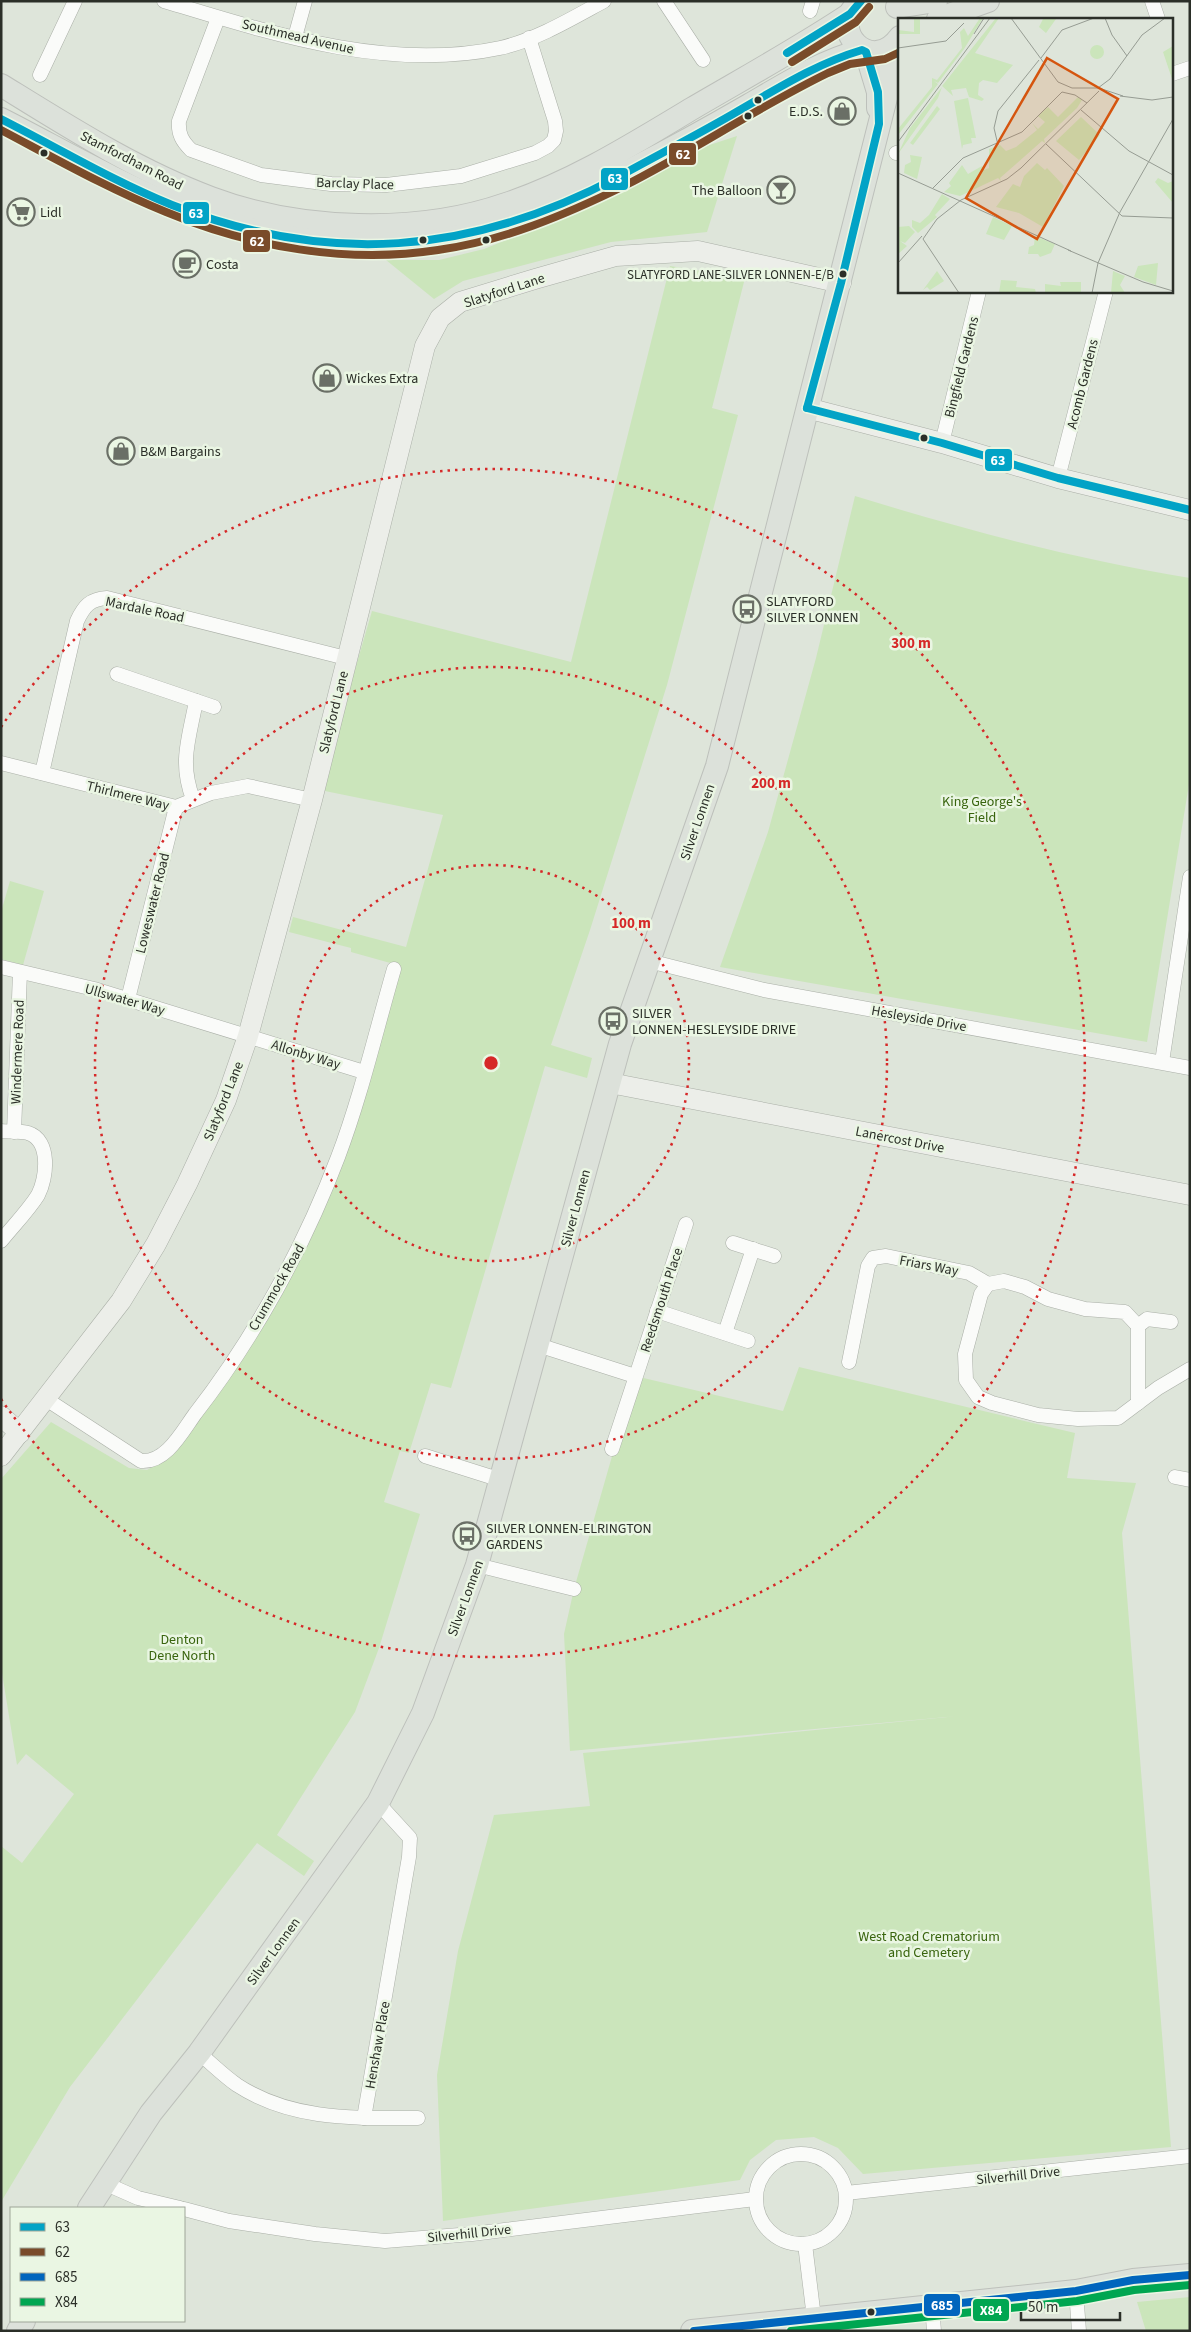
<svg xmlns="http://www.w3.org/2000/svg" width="1191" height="2332" font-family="'Source Sans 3',sans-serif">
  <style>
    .green { fill: #cbe5bb }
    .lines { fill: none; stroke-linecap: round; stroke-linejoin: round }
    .street-casing { stroke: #aaafa7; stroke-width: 15 }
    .secondary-casing { stroke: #aaafa7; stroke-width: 21 }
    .primary-casing { stroke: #bdc0bb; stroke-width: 24 }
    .street { stroke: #fafbf9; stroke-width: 14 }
    .secondary { stroke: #eceee9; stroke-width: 20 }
    .primary { stroke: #dce1da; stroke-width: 22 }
    .bus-1-casing { stroke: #eaf6e3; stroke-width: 11 }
    .bus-2-casing { stroke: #eaf6e3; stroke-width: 11 }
    .bus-3-casing { stroke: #eaf6e3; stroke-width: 11 }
    .bus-4-casing { stroke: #eaf6e3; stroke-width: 11 }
    .bus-1 { stroke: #02a3c6; stroke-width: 8 }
    .bus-2 { stroke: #7a4b2a; stroke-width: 8 }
    .bus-3 { stroke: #0065bd; stroke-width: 8 }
    .bus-4 { stroke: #00a651; stroke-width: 8 }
    .ring { fill: none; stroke: #d62828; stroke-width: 2.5; stroke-dasharray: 2.5 5 }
    .bus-dot { fill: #2b2f28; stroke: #eaf6e3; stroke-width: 2 }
    .labels { text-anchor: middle; stroke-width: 5; stroke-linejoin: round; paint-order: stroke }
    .bus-label { font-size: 13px; fill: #2b2f28; stroke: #eaf6e3; text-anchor: end }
    .street-label { font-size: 14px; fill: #2b2f28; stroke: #eaf6e3 }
    .poi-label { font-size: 14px; fill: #2b2f28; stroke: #eaf6e3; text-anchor: start }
    .park-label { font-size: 14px; fill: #38640d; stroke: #eaf6e3 }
    .inset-road { fill: none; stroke: #969c93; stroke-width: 1 }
    .view { fill: #d5550f; fill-opacity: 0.15; stroke: #d5550f; stroke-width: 2.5 }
    .inset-edge { fill: none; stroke: #2b2f28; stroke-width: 2.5 }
    .centre { fill: #d62828; stroke: #eaf6e3; stroke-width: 2.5 }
    .ring-label { font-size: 15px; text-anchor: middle; font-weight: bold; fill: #d62828; stroke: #eaf6e3; stroke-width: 5; stroke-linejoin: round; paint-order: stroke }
    .line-badge { stroke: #eaf6e3; stroke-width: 2 }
    .badge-label { font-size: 14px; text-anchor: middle; font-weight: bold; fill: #fff }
  </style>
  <rect width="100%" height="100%" fill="#dee5da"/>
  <!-- green -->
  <g class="green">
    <path d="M 737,136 L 707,232 L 611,242 L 463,281 L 434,299 L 386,260 L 439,260 L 484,249 L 586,208 L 685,153 Z"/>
    <path d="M 670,266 L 745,278 L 712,408 L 738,415 L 667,685 L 590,930 L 551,1045 L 592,1058 L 587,1078 L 545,1066 L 451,1388 L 431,1383 L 409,1453 L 400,1451 L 384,1502 L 420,1514 L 379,1648 L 355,1712 L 277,1835 L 314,1861 L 304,1876 L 257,1843 L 70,2087 L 1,2202 L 1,1846 L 22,1863 L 74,1794 L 26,1754 L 17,1765 L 1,1667 L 1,1479 L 51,1422 L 129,1468 L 147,1470 L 168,1458 L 261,1327 L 374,1065 L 401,966 L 351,952 L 351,948 L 289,932 L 293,917 L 406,947 L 443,815 L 320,790 L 372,611 L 571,662 Z"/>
    <path d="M 855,496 C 965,530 1076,559 1190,578 L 1190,778 L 1147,1042 L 720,967 L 768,832 L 816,658 Z"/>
    <path d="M 10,881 L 44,891 L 23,965 L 1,959 L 1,912 Z"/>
    <path d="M 799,1367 L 1075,1433 L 1067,1478 L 1136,1483 L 1122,1533 L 1171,2147 L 863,2174 L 838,2148 L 814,2137 L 776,2140 L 750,2160 L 740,2180 L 443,2221 L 437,2075 L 458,1951 L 494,1815 L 590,1806 L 583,1753 L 958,1716 L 570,1751 L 564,1634 L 574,1589 L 635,1376 L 783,1411 Z"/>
    <path d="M 1190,2297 L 1190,2331 L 1146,2331 L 1137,2302 Z"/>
  </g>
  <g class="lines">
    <!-- street casing -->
    <g class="street-casing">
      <g id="street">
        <path d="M 164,1 C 270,33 387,72 500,48 C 536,40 571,19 604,1"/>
        <path d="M 664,1 L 703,60"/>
        <path d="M 1152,1 L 1158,19"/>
        <path d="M 810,11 L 813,1"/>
        <path d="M 218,18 L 179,121 C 178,134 182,141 191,150 L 261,175 L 331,184 L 386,185 L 461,176 L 535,153 L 548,146 L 554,140 L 556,131 L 555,121 L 529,38"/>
        <path d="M 295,37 L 305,1"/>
        <path d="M 1172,74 L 1190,68"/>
        <path d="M 40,75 L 75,1"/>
        <path d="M 896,153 L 900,152"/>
        <path d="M 942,443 L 979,291"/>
        <path d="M 1058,478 L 1106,291"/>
        <path d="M 117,674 L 214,707"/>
        <path d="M 1,763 L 176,807 L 211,793 L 248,786 L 312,800"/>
        <path d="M 42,773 L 77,621 C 84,606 90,599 107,598 L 346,658"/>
        <path d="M 193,799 C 179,762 189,739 196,701"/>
        <path d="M 649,961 L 764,990 L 1190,1068"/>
        <path d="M 1,967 L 94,989 L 364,1072"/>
        <path d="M 128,999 L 176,807"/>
        <path d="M 1162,1062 L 1190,877"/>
        <path d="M 1,1131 C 10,1132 20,1131 28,1133 C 51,1140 47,1178 38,1195 C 28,1211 13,1226 1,1241"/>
        <path d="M 14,1132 L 20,972"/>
        <path d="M 733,1243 L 774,1256"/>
        <path d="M 988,1284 L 981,1294 L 965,1354 L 966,1380 L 978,1397 L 992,1403 L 1038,1415 L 1078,1419 L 1118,1418 L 1158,1388 L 1190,1369"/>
        <path d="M 657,1311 L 748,1341"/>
        <path d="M 725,1333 L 753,1249"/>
        <path d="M 538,1345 L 635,1376"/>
        <path d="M 849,1362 L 868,1266 L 873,1258 L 886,1256 L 969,1273 L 988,1284 L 1004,1281 L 1025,1287 L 1048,1299 L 1085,1309 L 1125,1312 L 1138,1326"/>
        <path d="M 46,1399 L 141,1461 C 166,1463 182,1432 195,1414 C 254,1338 304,1247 338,1157 C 361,1096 376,1031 394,969"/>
        <path d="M 1138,1403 L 1138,1326 L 1147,1319 L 1171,1322"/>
        <path d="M 612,1449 L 686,1224"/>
        <path d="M 425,1456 L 501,1480"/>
        <path d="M 1175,1477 L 1190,1480"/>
        <path d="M 477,1565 L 574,1589"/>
        <path d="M 199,2053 C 212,2064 224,2076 237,2085 C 292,2121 355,2118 418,2118"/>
        <path d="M 364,2118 L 409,1857 L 410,1838 L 378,1803"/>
        <circle cx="801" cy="2199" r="45"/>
        <path d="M 104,2183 L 138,2198 L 180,2208"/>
        <path d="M 846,2193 L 1190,2156"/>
        <path d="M 184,2209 L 229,2221 L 315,2234 L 385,2241 L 472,2234 L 755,2199"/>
        <path d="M 805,2244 L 814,2318"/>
        <path d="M 1076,2291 L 1079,2331"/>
        <path d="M 932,2306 L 934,2331"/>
      </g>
    </g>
    <!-- secondary casing -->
    <g class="secondary-casing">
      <g id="secondary">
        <path d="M 807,408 L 942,443 L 1058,478 L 1190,510"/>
        <path d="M 610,1083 L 1190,1195"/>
        <path d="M 1,1416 L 20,1433"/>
        <path d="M 1,1456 L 121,1301 L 156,1244 L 187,1184 L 226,1100 L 248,1036 L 312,800 L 425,346 L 440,318 L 460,302 L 535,279 L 616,256 L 698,251 L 841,283"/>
      </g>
    </g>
    <!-- primary casing -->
    <g class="primary-casing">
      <g id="primary">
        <path d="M 861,1 C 825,28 871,77 900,37"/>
        <path d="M 897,7 L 936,1"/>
        <path d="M 938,19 L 988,1"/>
        <path d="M 866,52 L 878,92 L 878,108"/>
        <path d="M 1,85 C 69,127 136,170 211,198 C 299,231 417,235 506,204 C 573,182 633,144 693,108 C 746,77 799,48 850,14"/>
        <path d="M 1,119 C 56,147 116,182 173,205 C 266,241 371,256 470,234 C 528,221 583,196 634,168 C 673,148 711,127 749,105 C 785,84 821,61 862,50"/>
        <path d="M 89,2208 L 151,2113 L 199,2053 L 378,1803 L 423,1713 L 477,1565 L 620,1044 L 717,766 L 890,82 L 895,44"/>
        <path d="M 18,2331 L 24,2321"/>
        <path d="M 692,2331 L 1076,2291 L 1133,2280 L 1190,2275"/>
      </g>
    </g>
    <!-- street -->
    <use href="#street" class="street"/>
    <!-- secondary -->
    <use href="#secondary" class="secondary"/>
    <!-- primary -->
    <use href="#primary" class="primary"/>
    <!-- bus-1 casing -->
    <g class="bus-1-casing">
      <g id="bus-1">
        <path d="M 787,53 L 850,14 L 861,1"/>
        <path d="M 1,119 C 58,148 113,181 172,205 C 328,266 471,255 618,177 C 656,156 695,136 733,114 C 775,90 815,64 862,50 L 866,52 L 878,92 L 879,124 L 841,283 L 807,408"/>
        <path d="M 807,408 L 942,443 L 1058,478 L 1190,510"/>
      </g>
    </g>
    <!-- bus-2 casing -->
    <g class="bus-2-casing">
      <g id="bus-2">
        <path d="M 792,62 L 856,22 L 869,7"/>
        <path d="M 1,130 C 56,159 109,189 166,212 C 250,247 347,264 438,250 C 503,241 565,215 624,186 C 693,151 758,107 828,73 L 850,64 L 885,59 L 900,52"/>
      </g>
    </g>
    <!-- bus-3 casing -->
    <g class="bus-3-casing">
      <path id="bus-3" d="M 694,2331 L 1076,2291 L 1133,2280 L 1190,2275"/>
    </g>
    <!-- bus-4 casing -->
    <g class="bus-4-casing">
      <path id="bus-4" d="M 791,2331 L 1077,2301 L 1134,2290 L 1190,2285"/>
    </g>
    <!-- bus-1 -->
    <use href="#bus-1" class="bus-1"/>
    <!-- bus-2 -->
    <use href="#bus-2" class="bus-2"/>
    <!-- bus-3 -->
    <use href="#bus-3" class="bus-3"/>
    <!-- bus-4 -->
    <use href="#bus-4" class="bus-4"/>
  </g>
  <!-- distance rings -->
  <g class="ring">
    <circle cx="491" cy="1063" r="198"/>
    <circle cx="491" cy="1063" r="396"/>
    <path d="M1 727A594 594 0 1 1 1 1399"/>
  </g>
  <!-- icons -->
  <defs>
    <g id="shop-ring" transform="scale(1.4375)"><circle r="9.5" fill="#eaf6e3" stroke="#6a6f66" stroke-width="1.5"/><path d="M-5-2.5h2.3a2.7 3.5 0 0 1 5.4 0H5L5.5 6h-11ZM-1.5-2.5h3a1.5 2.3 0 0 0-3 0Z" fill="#6a6f66"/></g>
    <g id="bar-ring" transform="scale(1.4375)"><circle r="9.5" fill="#eaf6e3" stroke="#6a6f66" stroke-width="1.5"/><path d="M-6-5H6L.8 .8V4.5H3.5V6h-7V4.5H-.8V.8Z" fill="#6a6f66"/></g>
    <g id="supermarket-ring" transform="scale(1.4375)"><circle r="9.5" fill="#eaf6e3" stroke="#6a6f66" stroke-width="1.5"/><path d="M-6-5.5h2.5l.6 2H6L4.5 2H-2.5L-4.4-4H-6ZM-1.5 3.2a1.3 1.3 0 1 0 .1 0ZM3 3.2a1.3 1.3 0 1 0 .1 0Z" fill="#6a6f66"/></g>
    <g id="cafe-ring" transform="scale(1.4375)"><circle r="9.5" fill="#eaf6e3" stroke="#6a6f66" stroke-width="1.5"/><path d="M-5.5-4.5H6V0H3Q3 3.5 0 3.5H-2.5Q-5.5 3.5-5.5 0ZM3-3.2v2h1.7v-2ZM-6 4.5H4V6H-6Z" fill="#6a6f66"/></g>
    <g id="bus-ring" transform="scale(1.4375)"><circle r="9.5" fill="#eaf6e3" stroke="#6a6f66" stroke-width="1.5"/><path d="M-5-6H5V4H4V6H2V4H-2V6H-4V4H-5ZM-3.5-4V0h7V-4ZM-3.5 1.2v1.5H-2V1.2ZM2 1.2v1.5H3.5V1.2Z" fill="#6a6f66"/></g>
  </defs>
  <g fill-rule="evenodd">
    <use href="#shop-ring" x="842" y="111"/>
    <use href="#bar-ring" x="781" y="190"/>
    <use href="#supermarket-ring" x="21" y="212"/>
    <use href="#cafe-ring" x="187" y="264"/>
    <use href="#shop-ring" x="327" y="378"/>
    <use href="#shop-ring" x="121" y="451"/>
    <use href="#bus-ring" x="747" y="609"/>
    <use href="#bus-ring" x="613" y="1021"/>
    <use href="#bus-ring" x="467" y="1536"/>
  </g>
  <!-- markers -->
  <g class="bus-dot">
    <circle cx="758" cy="100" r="4.5"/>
    <circle cx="748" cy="116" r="4.5"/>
    <circle cx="44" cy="153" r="4.5"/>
    <circle cx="423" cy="240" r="4.5"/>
    <circle cx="486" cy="240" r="4.5"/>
    <circle cx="843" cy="274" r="4.5"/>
    <circle cx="924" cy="438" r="4.5"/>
    <circle cx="871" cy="2312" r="4.5"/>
  </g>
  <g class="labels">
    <!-- bus labels -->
    <g class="bus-label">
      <text x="834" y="279">SLATYFORD LANE-SILVER LONNEN-E/B</text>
    </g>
    <!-- street labels -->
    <g class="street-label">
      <text transform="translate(298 36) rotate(13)" y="5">Southmead Avenue</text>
      <text transform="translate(132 160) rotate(27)" y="5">Stamfordham Road</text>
      <text transform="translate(355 183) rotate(2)" y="5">Barclay Place</text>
      <text transform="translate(504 290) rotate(-18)" y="5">Slatyford Lane</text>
      <text transform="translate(961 367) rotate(-76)" y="5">Bingfield Gardens</text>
      <text transform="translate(1082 384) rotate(-76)" y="5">Acomb Gardens</text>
      <text transform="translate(145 609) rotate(12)" y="5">Mardale Road</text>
      <text transform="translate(333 712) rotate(-76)" y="5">Slatyford Lane</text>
      <text transform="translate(128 795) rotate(14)" y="5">Thirlmere Way</text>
      <text transform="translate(697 822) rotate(-71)" y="5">Silver Lonnen</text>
      <text transform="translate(152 903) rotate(-76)" y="5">Loweswater Road</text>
      <text transform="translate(125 999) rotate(16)" y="5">Ullswater Way</text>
      <text transform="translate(919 1018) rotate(10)" y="5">Hesleyside Drive</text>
      <text transform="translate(17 1052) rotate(-88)" y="5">Windermere Road</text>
      <text transform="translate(306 1054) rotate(17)" y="5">Allonby Way</text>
      <text transform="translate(223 1101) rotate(-68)" y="5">Slatyford Lane</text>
      <text transform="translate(900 1139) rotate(11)" y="5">Lanercost Drive</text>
      <text transform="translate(575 1208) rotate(-75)" y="5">Silver Lonnen</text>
      <text transform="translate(929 1265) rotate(11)" y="5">Friars Way</text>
      <text transform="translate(276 1287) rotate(-60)" y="5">Crummock Road</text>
      <text transform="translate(661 1300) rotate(-72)" y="5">Reedsmouth Place</text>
      <text transform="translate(465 1598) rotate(-70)" y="5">Silver Lonnen</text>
      <text transform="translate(273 1951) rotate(-54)" y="5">Silver Lonnen</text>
      <text transform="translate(377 2045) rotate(-80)" y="5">Henshaw Place</text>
      <text transform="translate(1018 2175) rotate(-6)" y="5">Silverhill Drive</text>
      <text transform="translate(469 2233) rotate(-6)" y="5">Silverhill Drive</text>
    </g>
    <!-- poi labels -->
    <g class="poi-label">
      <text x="823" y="116" text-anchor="end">E.D.S.</text>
      <text x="762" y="195" text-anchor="end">The Balloon</text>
      <text x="40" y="217">Lidl</text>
      <text x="206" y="269">Costa</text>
      <text x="346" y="383">Wickes Extra</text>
      <text x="140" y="456">B&amp;M Bargains</text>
      <text x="766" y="606">SLATYFORD<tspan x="766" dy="16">SILVER LONNEN</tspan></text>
      <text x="632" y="1018">SILVER<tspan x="632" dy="16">LONNEN-HESLEYSIDE DRIVE</tspan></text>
      <text x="486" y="1533">SILVER LONNEN-ELRINGTON<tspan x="486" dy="16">GARDENS</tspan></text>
    </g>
    <!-- park labels -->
    <g class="park-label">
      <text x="982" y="806">King George's<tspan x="982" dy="16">Field</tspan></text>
      <text x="182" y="1644">Denton<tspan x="182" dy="16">Dene North</tspan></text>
      <text x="929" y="1941">West Road Crematorium<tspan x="929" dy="16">and Cemetery</tspan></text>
    </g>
  </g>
  <!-- overview -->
  <g transform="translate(898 18)">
    <rect width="275" height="275" fill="#dee5da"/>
    <path d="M 16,0 L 22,0 L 22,16 L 0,16 L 0,12 L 16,14 ZM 82,0 L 85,0 L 66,31 L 40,65 L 36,63 L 40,66 L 0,117 L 0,111 L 34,69 L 34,60 L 39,62 L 64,30 L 62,14 L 66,10 L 70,18 ZM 98,0 L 101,0 L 77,35 L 115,47 L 99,65 L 85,62 L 81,65 L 80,77 L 86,81 L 84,83 L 71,79 L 68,70 L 53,72 L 55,78 L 44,68 ZM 145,1 L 158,1 L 148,15 L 141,9 ZM192 34a7 7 0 1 1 14 0a7 7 0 1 1-14 0ZM 275,28 L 275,64 L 265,34 ZM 44,69 L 40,80 L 0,136 L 12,110 ZM 180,79 L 184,82 L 179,90 L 146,121 L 147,125 L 144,123 L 102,160 L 103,163 L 100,160 L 62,178 L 46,174 L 53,168 L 51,165 L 64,147 L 70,156 L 84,148 L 86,152 L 91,150 L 91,131 L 102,127 L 108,133 L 118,129 L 139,112 L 134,105 L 140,111 L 147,104 L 140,98 L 150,89 L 160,99 ZM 70,80 L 78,120 L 73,120 L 74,125 L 65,127 L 64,131 L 56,83 ZM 39,88 L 42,91 L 15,127 L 12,125 ZM 183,99 L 202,117 L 181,142 L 158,123 ZM 12,137 L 24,139 L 19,161 L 6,155 L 7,147 L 13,144 ZM 139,145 L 147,152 L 149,150 L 166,168 L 145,209 L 121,195 L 98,189 L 115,166 L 122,169 L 126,158 ZM 260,160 L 270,165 L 275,163 L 275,185 L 257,164 ZM 44,176 L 52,181 L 37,197 L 39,199 L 20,215 L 14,209 L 14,202 L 22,205 L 31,197 ZM 95,199 L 114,208 L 106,222 L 88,216 ZM 11,208 L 17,214 L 7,225 L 2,223 L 9,228 L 0,236 L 0,209 ZM 137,218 L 157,226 L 153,235 L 142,239 L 140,236 L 130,236 L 131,229 L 136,227 ZM 260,245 L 258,267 L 236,259 L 240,248 ZM 39,253 L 46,263 L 32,272 L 29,269 L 25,272 ZM 215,253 L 227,258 L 222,267 L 227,275 L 213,275 ZM 103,262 L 119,263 L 118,269 L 137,271 L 138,275 L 101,275 ZM 162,264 L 183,264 L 183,275 L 147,275 L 147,266 L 163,268 Z" fill="#cbe5bb"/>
    <path class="inset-road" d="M 113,0 L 160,64 L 174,70 L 201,70 L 225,78M 207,0 L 214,17 L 229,38M 76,16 L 86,0M 0,30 L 48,23 L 66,5M 143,40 L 164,12 L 196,0M 200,70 L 212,61 L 244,17 L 267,0M 222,78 L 254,82 L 275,79M 183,92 L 231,133 L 275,157M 0,124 L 92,0M 148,126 L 224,198 L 275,200M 100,127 L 96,110 L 100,93 L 141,42M 0,155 L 173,233M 35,170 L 65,140 L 124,114 L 164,74 L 177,77 L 189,85M 25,221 L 39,201 L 63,182 L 109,161 L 123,150 L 201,73M 25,221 L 61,275M 170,232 L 245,264 L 275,273M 0,245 L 24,218M 200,245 L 222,194 L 275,101M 194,275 L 200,245"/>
    <path class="view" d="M 149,40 L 220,81 L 139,221 L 68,180 Z"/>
    <rect width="275" height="275" class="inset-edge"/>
  </g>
  <circle cx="491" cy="1063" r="8" class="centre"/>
  <g class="ring-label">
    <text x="911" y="648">300 m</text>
    <text x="771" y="788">200 m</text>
    <text x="631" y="928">100 m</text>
  </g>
  <g class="line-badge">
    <rect x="668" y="142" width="29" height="24" rx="5" fill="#7a4b2a"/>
    <rect x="600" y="167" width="29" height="24" rx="5" fill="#02a3c6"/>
    <rect x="182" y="201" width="28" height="24" rx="5" fill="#02a3c6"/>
    <rect x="242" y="229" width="29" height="24" rx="5" fill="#7a4b2a"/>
    <rect x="984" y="448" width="29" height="24" rx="5" fill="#02a3c6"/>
    <rect x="923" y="2293" width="38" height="24" rx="5" fill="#0065bd"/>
    <rect x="972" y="2298" width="38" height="24" rx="5" fill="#00a651"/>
  </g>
  <g class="badge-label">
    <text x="683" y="159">62</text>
    <text x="615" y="183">63</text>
    <text x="196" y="218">63</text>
    <text x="257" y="246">62</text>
    <text x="998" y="465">63</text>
    <text x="942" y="2310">685</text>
    <text x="991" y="2315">X84</text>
  </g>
  <!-- border -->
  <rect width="1191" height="2332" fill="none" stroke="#2b2f28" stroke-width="5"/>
  <!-- legend -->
  <rect x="10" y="2207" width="175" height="115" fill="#eaf6e3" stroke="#9ea698"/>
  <rect x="20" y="2223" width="25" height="8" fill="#02a3c6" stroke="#9ea698"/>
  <text x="55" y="2232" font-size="15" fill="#2b2f28">63</text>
  <rect x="20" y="2248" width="25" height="8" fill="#7a4b2a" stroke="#9ea698"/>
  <text x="55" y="2257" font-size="15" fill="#2b2f28">62</text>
  <rect x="20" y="2273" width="25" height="8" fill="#0065bd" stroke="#9ea698"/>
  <text x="55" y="2282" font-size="15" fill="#2b2f28">685</text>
  <rect x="20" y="2298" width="25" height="8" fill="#00a651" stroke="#9ea698"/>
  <text x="55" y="2307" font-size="15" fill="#2b2f28">X84</text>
  <!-- scale -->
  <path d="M1021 2312v8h99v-8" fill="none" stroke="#2b2f28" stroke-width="2.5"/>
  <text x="1028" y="2312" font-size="15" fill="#2b2f28" stroke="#eaf6e3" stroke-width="4" paint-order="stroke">50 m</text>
</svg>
